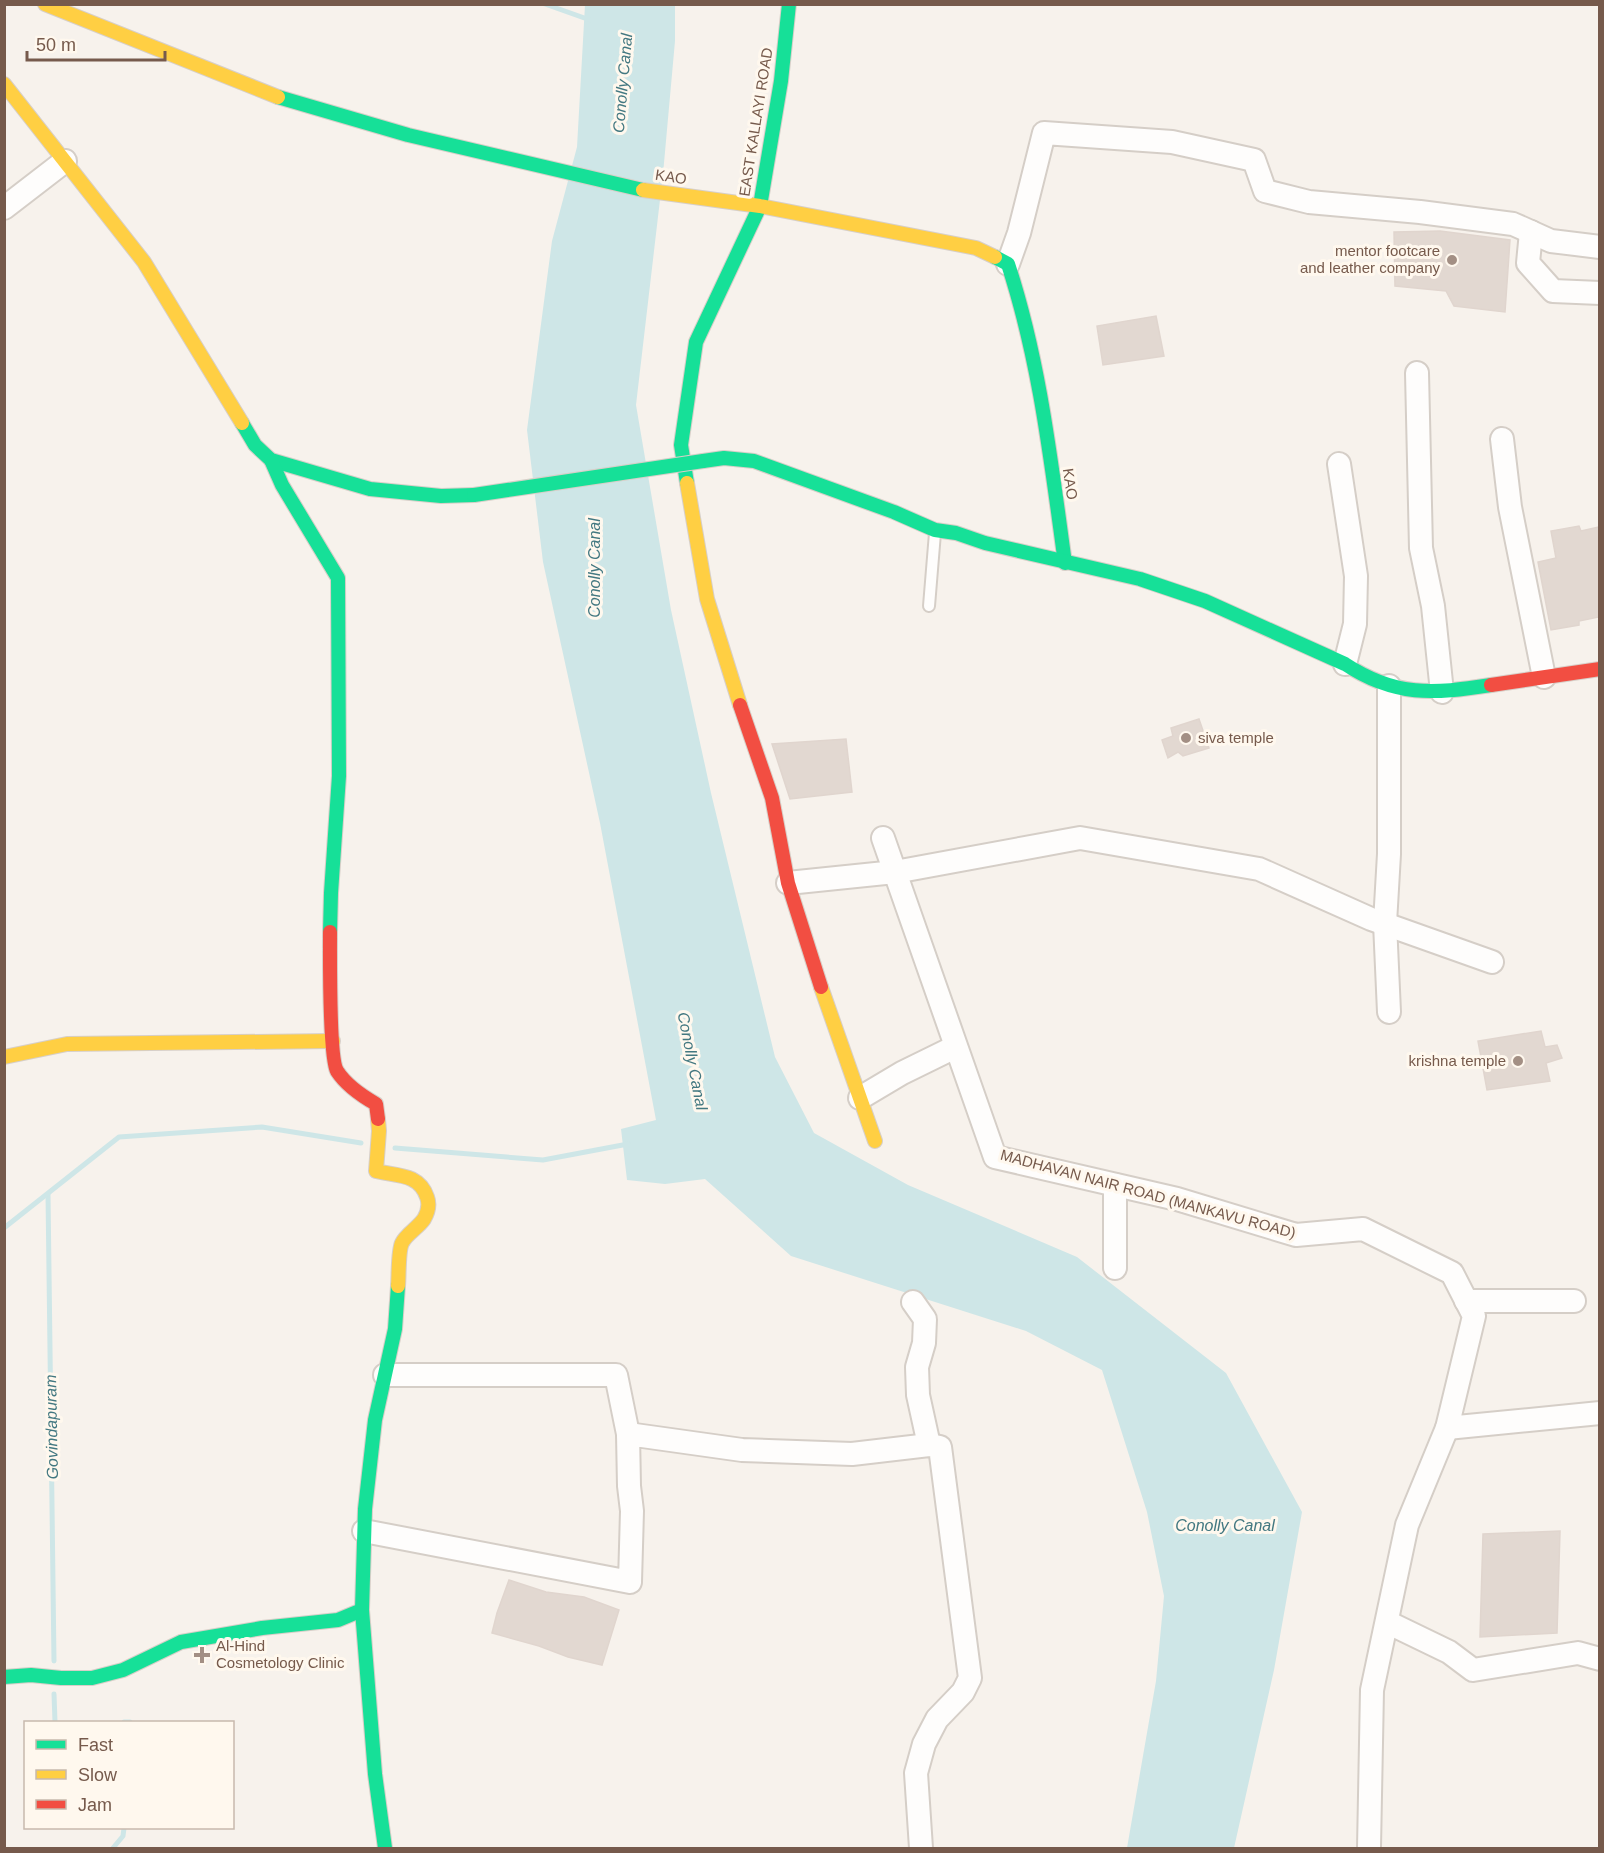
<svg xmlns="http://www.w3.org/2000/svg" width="1604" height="1853" font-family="Arial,sans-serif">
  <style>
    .water { fill: #cee6e7 }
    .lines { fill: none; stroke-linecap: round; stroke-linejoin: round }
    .stream { stroke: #cee6e7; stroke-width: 5 }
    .building { fill: #e2d8d1; stroke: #e0d5ce; stroke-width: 1.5 }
    .lane-casing { stroke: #d5cec7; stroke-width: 14 }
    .street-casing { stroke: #d5cec7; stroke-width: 26 }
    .fast-casing { stroke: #d7cfc8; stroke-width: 16 }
    .slow-casing { stroke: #d7cfc8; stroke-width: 16 }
    .jam-casing { stroke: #d7cfc8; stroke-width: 16 }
    .lane { stroke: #fefdfc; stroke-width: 10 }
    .street { stroke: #fefdfc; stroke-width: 22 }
    .fast { stroke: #16e098; stroke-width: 14 }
    .slow { stroke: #ffcf43; stroke-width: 14 }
    .jam { stroke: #f24e42; stroke-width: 14 }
    .fast-bridge-casing { stroke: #d7cfc8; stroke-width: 16; stroke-linecap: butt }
    .fast-bridge { stroke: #16e098; stroke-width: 14 }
    .poi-dot { fill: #a38f84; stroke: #fff8ee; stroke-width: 2 }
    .labels { text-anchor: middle; stroke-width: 6; stroke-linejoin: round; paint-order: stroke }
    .street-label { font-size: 15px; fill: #765a4c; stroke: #fff8ee }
    .poi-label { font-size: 15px; fill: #765a4c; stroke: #fff8ee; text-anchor: end }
    .water-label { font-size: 16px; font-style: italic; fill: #437881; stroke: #fff8ee }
  </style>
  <rect width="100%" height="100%" fill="#f7f2ec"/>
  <!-- water -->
  <path class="water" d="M 585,5 L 675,5 L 675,41 L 663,174 L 636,405 L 671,610 L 711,793 L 775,1057 L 814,1133 L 908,1185 L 1077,1257 L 1226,1373 L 1302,1512 L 1274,1670 L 1234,1848 L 1127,1848 L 1156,1681 L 1164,1596 L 1147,1512 L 1102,1370 L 1026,1331 L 791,1256 L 705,1179 L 665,1184 L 627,1180 L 621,1129 L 656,1120 L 600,823 L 543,562 L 527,430 L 552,241 L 577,147 Z"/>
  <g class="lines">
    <!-- stream -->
    <g class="stream">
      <path d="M 545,4 L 590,20"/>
      <path d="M 395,1148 L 543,1160 L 628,1144"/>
      <path d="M 48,1194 L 54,1661"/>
      <path d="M 4,1228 L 119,1137 L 262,1127 L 361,1143"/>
      <path d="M 54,1694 L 55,1722"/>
      <path d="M 124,1722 L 130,1722"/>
      <path d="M 113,1848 L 123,1836 L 124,1828"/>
    </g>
  </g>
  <!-- building -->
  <g class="building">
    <path d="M 1440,231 L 1510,240 L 1505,312 L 1454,306 L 1446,291 L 1395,286 L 1394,232 Z"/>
    <path d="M 1156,316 L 1164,356 L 1103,365 L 1097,326 Z"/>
    <path d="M 1579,526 L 1581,531 L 1599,527 L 1599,617 L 1579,621 L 1579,625 L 1551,630 L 1538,562 L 1556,558 L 1551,531 Z"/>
    <path d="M 1199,719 L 1209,748 L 1183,756 L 1178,752 L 1168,758 L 1162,740 L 1173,736 L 1171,728 Z"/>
    <path d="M 846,739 L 852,792 L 790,799 L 772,744 Z"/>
    <path d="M 1541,1031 L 1545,1047 L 1557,1045 L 1562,1058 L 1546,1063 L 1550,1081 L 1487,1090 L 1478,1041 Z"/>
    <path d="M 1560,1531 L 1557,1633 L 1480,1637 L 1483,1534 Z"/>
    <path d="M 509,1580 L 546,1592 L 584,1597 L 619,1610 L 602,1665 L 568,1657 L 539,1646 L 492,1633 L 497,1613 Z"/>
  </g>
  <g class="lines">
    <!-- lane casing -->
    <g class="lane-casing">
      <path id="lane" d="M 929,606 L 935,533"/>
    </g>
    <!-- street casing -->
    <g class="street-casing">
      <g id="street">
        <path d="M 4,208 L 65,161"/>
        <path d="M 1531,232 L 1528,263 L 1553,291 L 1600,293"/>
        <path d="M 1008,264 L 1019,233 L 1044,133 L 1172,142 L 1254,160 L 1265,191 L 1309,202 L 1420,212 L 1513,224 L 1551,241 L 1600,247"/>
        <path d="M 1417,373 L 1421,548 L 1433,606 L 1442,692"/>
        <path d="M 1502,439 L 1510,507 L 1544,677"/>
        <path d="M 1339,464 L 1356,576 L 1355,624 L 1345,664"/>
        <path d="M 1389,686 L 1389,854 L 1385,923 L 1389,1012"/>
        <path d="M 883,838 L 995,1157 L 1177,1199 L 1296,1235 L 1363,1229 L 1452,1273 L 1474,1316 L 1447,1428 L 1600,1413"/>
        <path d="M 788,883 L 895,872 L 1080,838 L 1259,869 L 1371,919 L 1492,962"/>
        <path d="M 860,1098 L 902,1073 L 955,1047"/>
        <path d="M 1115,1268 L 1115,1185"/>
        <path d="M 1466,1301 L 1574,1301"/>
        <path d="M 913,1302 L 925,1319 L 924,1343 L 917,1367 L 918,1395 L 929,1445"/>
        <path d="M 385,1375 L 616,1375 L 628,1434"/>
        <path d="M 364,1531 L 630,1582 L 632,1511 L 629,1486 L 628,1434 L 742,1450 L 852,1454 L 929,1445 L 940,1447 L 970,1678 L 963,1692 L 937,1719 L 924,1744 L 916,1773 L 921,1848"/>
        <path d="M 1387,1622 L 1449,1652 L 1473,1670 L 1578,1653 L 1600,1659"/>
        <path d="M 1369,1848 L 1372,1690 L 1407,1525 L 1447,1428"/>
      </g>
    </g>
    <!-- fast casing -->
    <g class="fast-casing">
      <g id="fast">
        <path d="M 278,97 L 408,135 L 643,190"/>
        <path d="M 995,257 L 1008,264 C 1040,362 1051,462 1065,563"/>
        <path d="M 242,423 L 255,445 L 271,460 L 370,489 L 441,496 L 474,495"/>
        <path d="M 271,460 L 282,485 L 338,578 L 339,776 L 331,893 L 330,932"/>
        <path d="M 703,461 L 724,458 L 754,461 L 894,512 L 935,530 L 956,533 L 985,543 L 1140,579 L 1205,601 L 1345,664 C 1395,697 1433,694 1491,685"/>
        <path d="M 687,483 L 681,445 L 696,342 L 760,206 L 781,81 L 789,4"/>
        <path d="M 362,1610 L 375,1774 L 385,1848"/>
        <path d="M 4,1677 L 31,1675 L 61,1678 L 92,1678 L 123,1670 L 181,1642 L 262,1628 L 338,1620 L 362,1610 L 365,1509 L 375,1420 L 395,1329 L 398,1286"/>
      </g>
    </g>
    <!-- slow casing -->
    <g class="slow-casing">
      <g id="slow">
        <path d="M 45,4 L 278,97"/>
        <path d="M 4,84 L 144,262 L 242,423"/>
        <path d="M 643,190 L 760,206 L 976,248 L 995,257"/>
        <path d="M 687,483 L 707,599 L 740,705"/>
        <path d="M 821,987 L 875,1141"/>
        <path d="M 4,1057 L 67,1044 L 333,1041"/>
        <path d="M 378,1119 L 379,1131 L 376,1171 C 396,1176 419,1173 427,1197 C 430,1205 428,1212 424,1219 C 418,1228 406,1234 402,1243 C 398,1251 399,1276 398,1286"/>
      </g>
    </g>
    <!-- jam casing -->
    <g class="jam-casing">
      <g id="jam">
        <path d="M 1491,685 L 1600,669"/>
        <path d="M 740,705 L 772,798 L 788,883 L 821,987"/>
        <path d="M 330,932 C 330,953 329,1058 337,1071 C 346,1085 362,1096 376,1104 L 378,1119"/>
      </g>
    </g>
    <!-- lane -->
    <use href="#lane" class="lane"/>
    <!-- street -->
    <use href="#street" class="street"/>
    <!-- fast -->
    <use href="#fast" class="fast"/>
    <!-- slow -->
    <use href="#slow" class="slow"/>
    <!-- jam -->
    <use href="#jam" class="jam"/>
    <!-- fast-bridge casing -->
    <g class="fast-bridge-casing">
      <path id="fast-bridge" d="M 474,495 L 703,461"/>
    </g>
    <!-- fast-bridge -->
    <use href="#fast-bridge" class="fast-bridge"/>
  </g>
  <!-- markers -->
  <g class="poi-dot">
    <circle cx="1452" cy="260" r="6"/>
    <circle cx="1186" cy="738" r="6"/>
    <circle cx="1518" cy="1061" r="6"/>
    <path d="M199 1646h6v6h6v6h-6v6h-6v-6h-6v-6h6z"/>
  </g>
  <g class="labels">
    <!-- street labels -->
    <g class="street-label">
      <text transform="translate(756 122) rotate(-81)" y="5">EAST KALLAYI ROAD</text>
      <text transform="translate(671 177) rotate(9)" y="5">KAO</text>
      <text transform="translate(1070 484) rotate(82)" y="5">KAO</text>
      <text transform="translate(1148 1194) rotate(15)" y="5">MADHAVAN NAIR ROAD (MANKAVU ROAD)</text>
    </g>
    <!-- poi labels -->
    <g class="poi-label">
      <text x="1440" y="256">mentor footcare<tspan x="1440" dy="17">and leather company</tspan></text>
      <text x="1198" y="743" text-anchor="start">siva temple</text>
      <text x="1506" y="1066">krishna temple</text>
      <text x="216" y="1651" text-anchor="start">Al-Hind<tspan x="216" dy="17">Cosmetology Clinic</tspan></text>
    </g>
    <!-- water labels -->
    <g class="water-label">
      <text transform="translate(622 83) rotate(-85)" y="6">Conolly Canal</text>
      <text transform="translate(594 568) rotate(-90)" y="6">Conolly Canal</text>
      <text transform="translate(693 1061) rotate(79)" y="6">Conolly Canal</text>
      <text transform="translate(51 1427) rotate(-91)" y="6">Govindapuram</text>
      <text x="1225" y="1531">Conolly Canal</text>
    </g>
  </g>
  <!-- border -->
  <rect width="1604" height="1853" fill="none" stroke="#765a4c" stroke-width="12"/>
  <!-- legend -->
  <rect x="24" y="1721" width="210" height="108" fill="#fff8ee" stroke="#c8b9ad" stroke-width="1.5"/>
  <rect x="36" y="1740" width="30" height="9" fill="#16e098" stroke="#c8b9ad" stroke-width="1.5"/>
  <text x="78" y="1751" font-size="18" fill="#765a4c">Fast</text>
  <rect x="36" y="1770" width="30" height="9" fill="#ffcf43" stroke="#c8b9ad" stroke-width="1.5"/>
  <text x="78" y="1781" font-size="18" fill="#765a4c">Slow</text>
  <rect x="36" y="1800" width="30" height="9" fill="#f24e42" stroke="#c8b9ad" stroke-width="1.5"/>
  <text x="78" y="1811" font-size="18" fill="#765a4c">Jam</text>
  <!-- scale -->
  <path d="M27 51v9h138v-9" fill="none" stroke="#765a4c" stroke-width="3"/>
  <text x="36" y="51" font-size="18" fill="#765a4c" stroke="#fff8ee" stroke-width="4.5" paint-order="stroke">50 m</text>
</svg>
